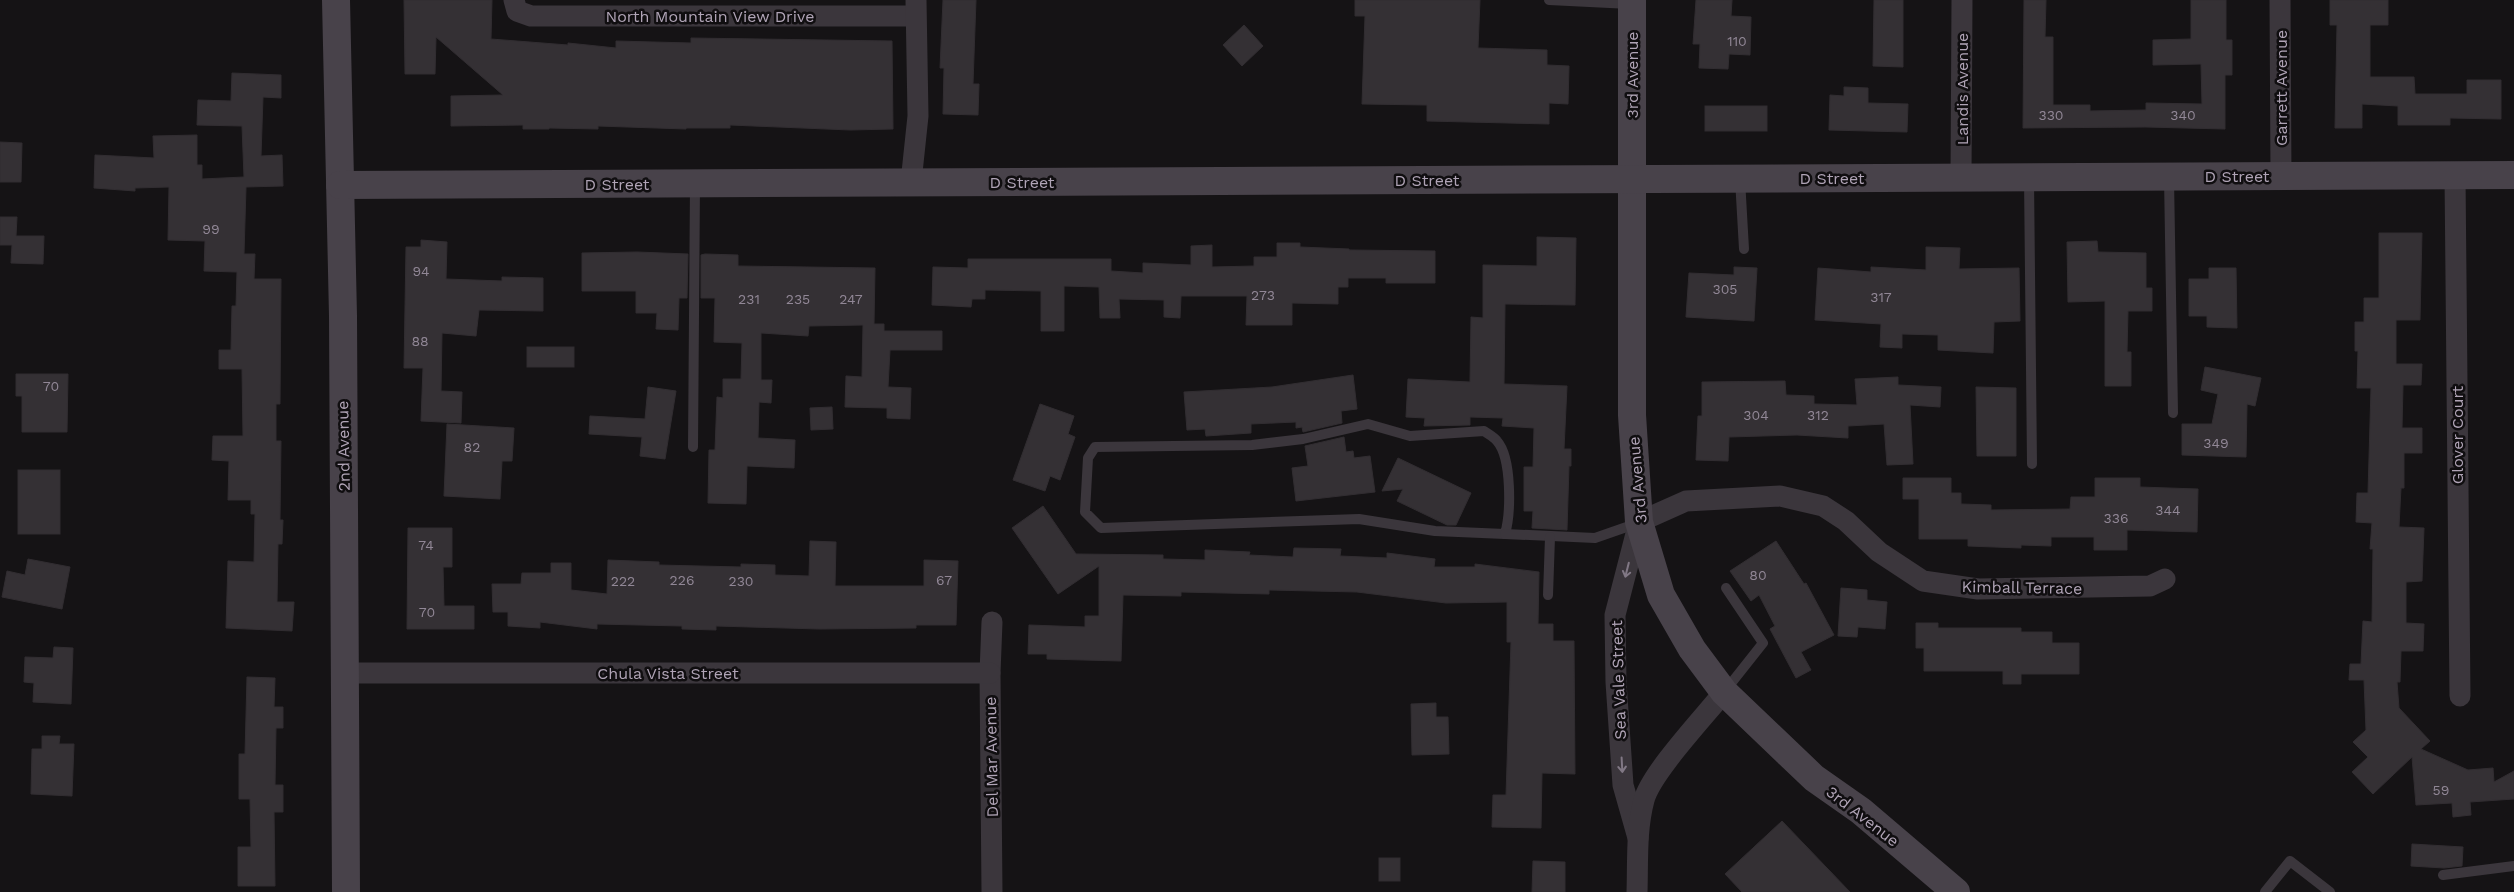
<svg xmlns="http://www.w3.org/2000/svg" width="2514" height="892" font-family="'Work Sans',sans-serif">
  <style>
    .building { fill: #343034; stroke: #312d31 }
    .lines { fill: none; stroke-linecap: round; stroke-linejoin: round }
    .lane { stroke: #3b363c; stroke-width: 10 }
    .street { stroke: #3b363c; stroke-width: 21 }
    .secondary { stroke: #48424a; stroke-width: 28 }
    .oneway { stroke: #817885 }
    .labels { text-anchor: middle; stroke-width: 5; stroke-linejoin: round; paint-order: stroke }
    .number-label { font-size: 14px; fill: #918796 }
    .street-label { font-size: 16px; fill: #b0a4b6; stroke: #100e10 }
  </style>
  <rect width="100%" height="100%" fill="#151315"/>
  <!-- building -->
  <g class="building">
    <path d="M 404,0 L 492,0 L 491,39 L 568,45 L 568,43 L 616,48 L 616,41 L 691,43 L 691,38 L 892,41 L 893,129 L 850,130 L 730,125 L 730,128 L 686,128 L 686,129 L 598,126 L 598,129 L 549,128 L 549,129 L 523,129 L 523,125 L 451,126 L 451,96 L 503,95 L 436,37 L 435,74 L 405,74 Z"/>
    <path d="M 943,0 L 976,0 L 973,84 L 979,84 L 978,115 L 943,114 L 944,68 L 940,68 Z"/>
    <path d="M 1355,0 L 1480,0 L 1478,48 L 1547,50 L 1547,65 L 1569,66 L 1568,104 L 1549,103 L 1549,124 L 1427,121 L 1427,105 L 1362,104 L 1365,16 L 1355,16 Z"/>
    <path d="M 1696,0 L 1732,0 L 1731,16 L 1751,17 L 1750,55 L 1729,54 L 1728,69 L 1699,68 L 1700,44 L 1693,44 Z"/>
    <path d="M 1874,0 L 1903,0 L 1903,67 L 1873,66 Z"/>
    <path d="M 2024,0 L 2046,0 L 2045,37 L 2053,37 L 2053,105 L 2090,105 L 2090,111 L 2146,110 L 2146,103 L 2202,104 L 2201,64 L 2153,65 L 2153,40 L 2191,39 L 2191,0 L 2226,0 L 2226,40 L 2232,40 L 2232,75 L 2225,75 L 2225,129 L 2146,127 L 2023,128 Z"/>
    <path d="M 2330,0 L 2388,0 L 2388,25 L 2370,25 L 2370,77 L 2414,77 L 2415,94 L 2467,94 L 2467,80 L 2501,80 L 2501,119 L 2450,118 L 2450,125 L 2398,125 L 2398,106 L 2362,104 L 2362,128 L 2335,128 L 2337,25 L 2330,25 Z"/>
    <path d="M 1244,25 L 1263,46 L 1242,66 L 1223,45 Z"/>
    <path d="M 232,73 L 281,75 L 281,98 L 263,97 L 261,156 L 282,155 L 283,186 L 246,187 L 244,254 L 255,254 L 254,279 L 281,279 L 280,404 L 276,404 L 276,441 L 281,441 L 280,520 L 283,520 L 282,544 L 278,544 L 277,602 L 294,602 L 292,631 L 226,628 L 228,561 L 254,562 L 255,514 L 251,514 L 251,500 L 228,500 L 229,461 L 212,460 L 213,436 L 243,436 L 242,369 L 219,369 L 219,350 L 231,350 L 232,306 L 236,306 L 237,272 L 204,271 L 205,241 L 168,240 L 169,187 L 135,188 L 135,191 L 94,188 L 95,155 L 154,158 L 153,136 L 197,135 L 197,165 L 202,165 L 202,179 L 244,177 L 242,126 L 197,125 L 198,100 L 231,101 Z"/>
    <path d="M 1844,87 L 1868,88 L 1868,103 L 1908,104 L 1907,132 L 1829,130 L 1830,95 L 1844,96 Z"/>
    <rect x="1705" y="106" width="62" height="25"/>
    <path d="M 0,142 L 22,143 L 21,182 L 0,182 Z"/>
    <path d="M 0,217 L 17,217 L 16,236 L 44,236 L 43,264 L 11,263 L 12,245 L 0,245 Z"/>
    <path d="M 2379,233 L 2422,233 L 2420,320 L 2396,320 L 2396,364 L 2422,364 L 2421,385 L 2403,385 L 2402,428 L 2422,428 L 2422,453 L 2404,453 L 2404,488 L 2401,488 L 2399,527 L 2424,528 L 2422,581 L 2406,582 L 2406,623 L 2424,624 L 2423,651 L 2401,651 L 2400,682 L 2397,682 L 2399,708 L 2430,741 L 2421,749 L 2468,770 L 2493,768 L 2494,782 L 2514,771 L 2514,799 L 2470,802 L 2471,815 L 2453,817 L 2452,803 L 2416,805 L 2412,757 L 2373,794 L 2352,772 L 2368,757 L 2353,742 L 2366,730 L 2364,680 L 2349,680 L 2350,664 L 2361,664 L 2363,621 L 2372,622 L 2373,549 L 2370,549 L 2372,523 L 2356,522 L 2357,493 L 2368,493 L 2371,388 L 2357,388 L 2358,351 L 2355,351 L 2355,322 L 2364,322 L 2364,298 L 2379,298 Z"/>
    <path d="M 1537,237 L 1576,238 L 1575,305 L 1505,304 L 1504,384 L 1567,386 L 1564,449 L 1571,449 L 1571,466 L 1569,466 L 1567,530 L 1532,528 L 1533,511 L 1524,511 L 1524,467 L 1533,467 L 1534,428 L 1502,426 L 1503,418 L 1470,417 L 1470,425 L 1424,426 L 1425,418 L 1406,417 L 1408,379 L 1470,382 L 1471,317 L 1483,318 L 1483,265 L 1537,266 Z"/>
    <path d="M 421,240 L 447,242 L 446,279 L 502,281 L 502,277 L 543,278 L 543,311 L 479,310 L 476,336 L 442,333 L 441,391 L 462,392 L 461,423 L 421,421 L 423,368 L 404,368 L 406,247 L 421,247 Z"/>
    <path d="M 2097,241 L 2098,252 L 2146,253 L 2146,288 L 2152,288 L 2152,311 L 2128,311 L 2127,352 L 2131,352 L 2131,386 L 2105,386 L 2105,301 L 2068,302 L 2067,242 Z"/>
    <path d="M 1277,243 L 1300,243 L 1300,247 L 1349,249 L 1349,250 L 1435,251 L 1435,283 L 1386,283 L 1386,278 L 1348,278 L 1348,287 L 1338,287 L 1338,304 L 1292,303 L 1292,325 L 1246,325 L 1247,296 L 1181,296 L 1180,318 L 1164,317 L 1164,300 L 1119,299 L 1120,318 L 1100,318 L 1099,287 L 1064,286 L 1064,331 L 1041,331 L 1041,291 L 985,290 L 985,299 L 972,299 L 971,307 L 932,305 L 933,267 L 968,268 L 968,259 L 1111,259 L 1111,271 L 1143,273 L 1143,263 L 1191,265 L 1191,246 L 1212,245 L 1212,267 L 1254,266 L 1254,257 L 1277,257 Z"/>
    <path d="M 1926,247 L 1960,248 L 1959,269 L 2019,268 L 2020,321 L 1994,322 L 1993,353 L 1938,350 L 1938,335 L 1902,334 L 1902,348 L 1880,347 L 1881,324 L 1815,320 L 1818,268 L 1871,272 L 1871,267 L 1926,270 Z"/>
    <path d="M 637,252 L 688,254 L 687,298 L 679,298 L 678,330 L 656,329 L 657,313 L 636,313 L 636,291 L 582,291 L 582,253 Z"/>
    <path d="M 705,254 L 738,255 L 738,266 L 875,268 L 874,324 L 884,324 L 884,331 L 942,331 L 942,350 L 890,350 L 888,387 L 911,388 L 910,419 L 887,418 L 887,408 L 845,407 L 846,376 L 862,377 L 863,325 L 809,326 L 808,336 L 761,333 L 761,380 L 772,380 L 771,403 L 759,402 L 758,438 L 795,440 L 794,468 L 747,466 L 746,504 L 708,503 L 709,450 L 715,450 L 717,397 L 723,398 L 723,379 L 741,379 L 742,343 L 714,342 L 715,298 L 701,298 L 701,255 Z"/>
    <path d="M 1734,267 L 1757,268 L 1754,321 L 1686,317 L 1689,273 L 1734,275 Z"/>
    <path d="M 2209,268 L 2236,268 L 2237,328 L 2207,327 L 2207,316 L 2189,316 L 2189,279 L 2209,279 Z"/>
    <rect x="527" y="347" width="47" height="20"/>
    <path d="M 2205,367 L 2261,378 L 2255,406 L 2247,404 L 2246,457 L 2182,455 L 2182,424 L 2212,424 L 2218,394 L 2201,390 Z"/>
    <path d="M 16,374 L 68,374 L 67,432 L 22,432 L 22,396 L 16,396 Z"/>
    <path d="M 1353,375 L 1357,409 L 1341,411 L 1342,423 L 1303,432 L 1302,427 L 1296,428 L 1296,422 L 1251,424 L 1251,433 L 1206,436 L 1205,429 L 1187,430 L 1184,392 L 1272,387 Z"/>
    <path d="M 1898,377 L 1898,385 L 1941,387 L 1940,407 L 1910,405 L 1913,464 L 1887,465 L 1884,424 L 1848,426 L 1848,438 L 1797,435 L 1729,437 L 1728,461 L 1696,460 L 1698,416 L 1702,416 L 1702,382 L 1785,381 L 1786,395 L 1814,396 L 1814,404 L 1857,405 L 1855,379 Z"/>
    <path d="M 648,387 L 676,391 L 665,459 L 640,456 L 642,437 L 589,434 L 590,416 L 645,419 Z"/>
    <path d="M 1976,387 L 2016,388 L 2016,456 L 1977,456 Z"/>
    <path d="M 1040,404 L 1074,416 L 1068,434 L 1075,437 L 1060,480 L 1050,476 L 1045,491 L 1013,480 Z"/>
    <path d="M 832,407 L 833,429 L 811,430 L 810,408 Z"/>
    <path d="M 447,424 L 514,428 L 512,461 L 502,461 L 500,499 L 444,496 Z"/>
    <path d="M 1344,437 L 1346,452 L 1353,451 L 1354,458 L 1370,456 L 1375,492 L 1296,501 L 1292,468 L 1308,466 L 1305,446 Z"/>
    <path d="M 1398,458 L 1471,493 L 1456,525 L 1447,525 L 1397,501 L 1403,489 L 1382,491 Z"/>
    <rect x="18" y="470" width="42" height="64"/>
    <path d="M 1903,478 L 1951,478 L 1951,493 L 1961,493 L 1961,504 L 1991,505 L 1991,510 L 2070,509 L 2071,497 L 2095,497 L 2095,478 L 2140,478 L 2140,487 L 2198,489 L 2197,532 L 2127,530 L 2127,550 L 2094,550 L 2094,537 L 2051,537 L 2051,546 L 2021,545 L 2021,548 L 1968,546 L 1968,539 L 1919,539 L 1919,499 L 1903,499 Z"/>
    <path d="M 1043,506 L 1076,554 L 1163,555 L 1163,559 L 1205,560 L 1205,550 L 1250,552 L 1249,555 L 1293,557 L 1294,548 L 1341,549 L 1340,556 L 1387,558 L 1387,553 L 1435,559 L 1434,567 L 1475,567 L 1475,564 L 1539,572 L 1538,624 L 1553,624 L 1553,641 L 1574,641 L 1575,774 L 1542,773 L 1541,828 L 1492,827 L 1493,795 L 1506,795 L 1511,642 L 1507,642 L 1507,602 L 1446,603 L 1357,592 L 1269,590 L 1269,594 L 1181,592 L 1181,596 L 1123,595 L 1121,661 L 1047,659 L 1047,654 L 1028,654 L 1029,625 L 1085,627 L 1085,616 L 1099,616 L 1099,566 L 1058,594 L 1012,528 Z"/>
    <path d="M 408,528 L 452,528 L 452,567 L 443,567 L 444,606 L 474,606 L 474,629 L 407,629 Z"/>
    <path d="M 810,541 L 836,542 L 835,586 L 924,586 L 924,560 L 958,561 L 956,625 L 916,625 L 916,628 L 819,629 L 716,626 L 716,630 L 682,629 L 682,626 L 597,624 L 597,629 L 540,622 L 540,628 L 508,626 L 508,612 L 493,612 L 492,584 L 521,584 L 522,573 L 551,573 L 551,563 L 571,563 L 571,590 L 607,594 L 608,560 L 659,562 L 659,565 L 741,567 L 741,564 L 775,565 L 775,575 L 809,576 Z"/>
    <path d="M 1776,541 L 1804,584 L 1806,583 L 1834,635 L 1801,652 L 1811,670 L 1796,678 L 1770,629 L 1775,626 L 1759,595 L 1751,601 L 1730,571 Z"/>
    <path d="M 28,559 L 70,567 L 62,609 L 2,597 L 7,571 L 25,575 Z"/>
    <path d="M 1841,588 L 1867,590 L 1867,600 L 1887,602 L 1885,629 L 1858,627 L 1857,637 L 1838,636 Z"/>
    <path d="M 1916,623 L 1938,623 L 1938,628 L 2021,628 L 2021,632 L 2052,632 L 2052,643 L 2079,643 L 2079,674 L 2021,674 L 2021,684 L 2003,684 L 2003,671 L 1924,671 L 1924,648 L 1916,648 Z"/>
    <path d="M 54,647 L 73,648 L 71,704 L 33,702 L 34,683 L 24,682 L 25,657 L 53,658 Z"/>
    <path d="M 247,677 L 275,678 L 274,707 L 283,707 L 283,728 L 276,728 L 275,785 L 283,785 L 283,812 L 274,812 L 275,886 L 238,886 L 238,847 L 251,847 L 250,799 L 239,799 L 239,754 L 245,754 Z"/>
    <path d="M 1436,703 L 1436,717 L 1448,717 L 1449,754 L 1412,755 L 1411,704 Z"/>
    <path d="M 42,736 L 60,736 L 59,744 L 74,744 L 72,796 L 31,794 L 32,749 L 42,749 Z"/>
    <path d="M 1782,821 L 1850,892 L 1742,892 L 1725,874 Z"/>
    <path d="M 2412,844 L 2463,847 L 2462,866 L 2444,868 L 2411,866 Z"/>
    <rect x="1379" y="858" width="21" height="23"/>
    <path d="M 1533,861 L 1565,862 L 1565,892 L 1532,892 Z"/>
  </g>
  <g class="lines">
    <!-- lane -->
    <g class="lane">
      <path d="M 1549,0 L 1630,4"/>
      <path d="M 2029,178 L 2032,464"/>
      <path d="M 2169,178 L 2173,413"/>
      <path d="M 1740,179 L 1744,249"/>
      <path d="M 1368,424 L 1410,436 L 1484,431 C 1488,434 1494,437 1497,441 C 1512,458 1511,513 1505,534 L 1435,531 L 1359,519 L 1101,528 L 1085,512 L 1088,458 L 1095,447 L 1252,445 L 1303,439 Z"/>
      <path d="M 693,447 L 695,184"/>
      <path d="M 1505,534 L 1595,538 L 1638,523"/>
      <path d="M 1548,595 L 1550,537"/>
      <path d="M 1725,691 L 1763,643 L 1726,588"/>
      <path d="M 2443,875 L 2514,866"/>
      <path d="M 2265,892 L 2290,861 L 2330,892"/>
    </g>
    <!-- street -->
    <g class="street">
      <path d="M 514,0 L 517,11 L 531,16 L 915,16"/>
      <path d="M 2280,0 L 2281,176"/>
      <path d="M 2455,175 L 2460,696"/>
      <path d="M 1961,178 L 1962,0"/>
      <path d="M 911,182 L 918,116 L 916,0"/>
      <path d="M 992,622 L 990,673 L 992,892"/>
      <path d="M 346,673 L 990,673"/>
      <path d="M 1638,838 L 1623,785 L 1616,682 L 1615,615 L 1639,522 L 1686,501 L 1780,496 L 1823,506 L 1846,521 L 1879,552 L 1923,581 L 1978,589 L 2150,586 L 2165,579"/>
      <path d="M 1637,892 C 1638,861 1636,830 1644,800 C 1651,773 1705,716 1724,692"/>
    </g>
    <!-- secondary -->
    <g class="secondary">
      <path d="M 336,0 L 343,316 L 346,892"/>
      <path d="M 1632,0 L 1632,415 L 1639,522 L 1661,595 L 1692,649 L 1724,692 L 1814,778 L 1861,811 L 1956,892"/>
      <path d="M 340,185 L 2514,175"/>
    </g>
  </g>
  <!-- one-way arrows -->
  <defs><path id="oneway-shaft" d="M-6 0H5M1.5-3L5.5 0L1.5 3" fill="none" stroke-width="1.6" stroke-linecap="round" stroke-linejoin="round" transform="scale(1.25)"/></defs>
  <g class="oneway">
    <use href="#oneway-shaft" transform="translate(1627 570) rotate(104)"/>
    <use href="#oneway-shaft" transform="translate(1622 765) rotate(87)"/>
  </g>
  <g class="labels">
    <!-- number labels -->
    <g class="number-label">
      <text x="1737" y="46">110</text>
      <text x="2051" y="120">330</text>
      <text x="2183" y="120">340</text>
      <text x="211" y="234">99</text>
      <text x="421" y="276">94</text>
      <text x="1725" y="294">305</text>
      <text x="1263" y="300">273</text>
      <text x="1881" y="302">317</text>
      <text x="749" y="304">231</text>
      <text x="798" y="304">235</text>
      <text x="851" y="304">247</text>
      <text x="420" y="346">88</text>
      <text x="51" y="391">70</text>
      <text x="1756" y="420">304</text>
      <text x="1818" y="420">312</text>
      <text x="2216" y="448">349</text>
      <text x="472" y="452">82</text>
      <text x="2168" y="515">344</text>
      <text x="2116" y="523">336</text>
      <text x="426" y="550">74</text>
      <text x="1758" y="580">80</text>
      <text x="682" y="585">226</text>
      <text x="944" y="585">67</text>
      <text x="623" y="586">222</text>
      <text x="741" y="586">230</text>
      <text x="427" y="617">70</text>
      <text x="2441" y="795">59</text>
    </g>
    <!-- street labels -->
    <g class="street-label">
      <text x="710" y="22">North Mountain View Drive</text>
      <text transform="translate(1632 75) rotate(-90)" y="6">3rd Avenue</text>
      <text transform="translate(2281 88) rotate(-90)" y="6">Garrett Avenue</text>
      <text transform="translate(1962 89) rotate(-90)" y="6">Landis Avenue</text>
      <text x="2237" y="182">D Street</text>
      <text x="1832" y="184">D Street</text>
      <text x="1427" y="186">D Street</text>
      <text x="1022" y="188">D Street</text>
      <text x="617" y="190">D Street</text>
      <text transform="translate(2457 435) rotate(-90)" y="6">Glover Court</text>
      <text transform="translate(343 446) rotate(-91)" y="6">2nd Avenue</text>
      <text transform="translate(1637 480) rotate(-95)" y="6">3rd Avenue</text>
      <text transform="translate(2022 587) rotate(1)" y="6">Kimball Terrace</text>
      <text x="668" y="679">Chula Vista Street</text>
      <text transform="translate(1618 680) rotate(-92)" y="6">Sea Vale Street</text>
      <text transform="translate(991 757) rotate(-91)" y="6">Del Mar Avenue</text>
      <text transform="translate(1863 816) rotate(38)" y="6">3rd Avenue</text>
    </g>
  </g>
</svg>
